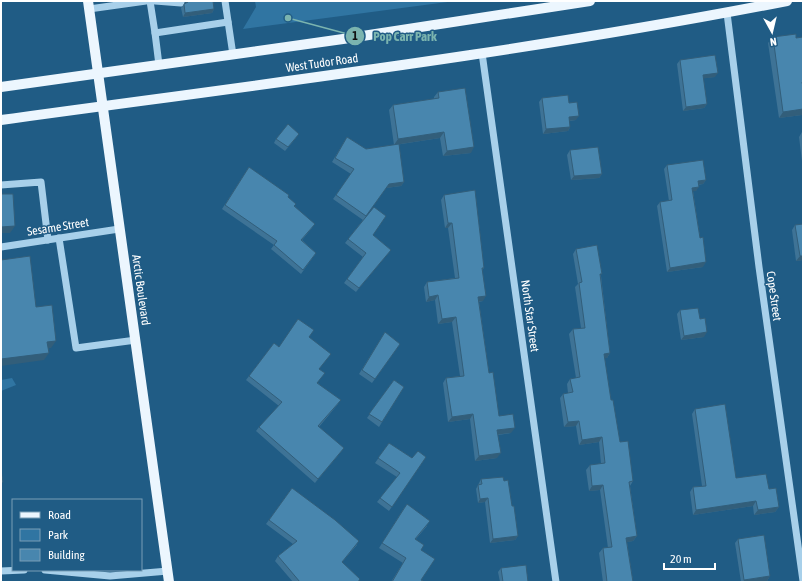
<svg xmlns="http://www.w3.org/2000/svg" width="804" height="583" font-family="'Asap Condensed',sans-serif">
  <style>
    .green { fill: #3075a2 }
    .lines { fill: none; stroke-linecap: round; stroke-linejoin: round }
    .minor { stroke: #a8d0ea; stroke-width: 7 }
    .major { stroke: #ecf6fe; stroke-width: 10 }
    .wall { fill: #3e7396 }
    .shaded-wall { fill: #325e7a }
    .building { fill: #4886ae; stroke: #325e7a }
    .labels { text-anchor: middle; stroke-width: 3; stroke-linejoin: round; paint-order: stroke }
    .street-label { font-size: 12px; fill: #fff; stroke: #205c85 }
    .leader { fill: none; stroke: #7bb4af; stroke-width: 1.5 }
    .callout-dot { fill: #7bb4af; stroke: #205c85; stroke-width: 1.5 }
    .mark-label { font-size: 12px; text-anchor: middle; font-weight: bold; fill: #111 }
    .callout-label { font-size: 13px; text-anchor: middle; font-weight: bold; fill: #7bb4af; stroke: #205c85; stroke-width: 3; stroke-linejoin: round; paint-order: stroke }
  </style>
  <rect width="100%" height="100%" fill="#205c85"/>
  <!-- green -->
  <g class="green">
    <path d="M 255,1 L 455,1 L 243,29 L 256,7 Z"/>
    <path d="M 12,378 L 16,385 L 1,391 L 1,380 Z"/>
  </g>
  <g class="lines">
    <!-- minor -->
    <g class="minor">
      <path d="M 150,1 L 155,33 L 228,22"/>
      <path d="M 155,1 L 181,3"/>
      <path d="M 225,1 L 233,55"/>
      <path d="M 89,9 L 146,1"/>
      <path d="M 727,13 L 759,267 L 803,581"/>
      <path d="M 155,33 L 159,65"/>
      <path d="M 482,53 L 556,582"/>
      <path d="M 1,185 L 41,182 L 48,240"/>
      <path d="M 59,238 L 76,348 L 136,340"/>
      <path d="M 1,247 L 119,229"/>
      <path d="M 45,570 L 110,576 L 168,571"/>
      <path d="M 1,571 L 24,570"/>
    </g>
    <!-- major -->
    <g class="major">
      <path d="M 88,1 L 169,582"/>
      <path d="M 1,87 L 343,39 L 590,1"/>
      <path d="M 1,120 C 263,84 527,52 787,1"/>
    </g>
  </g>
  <!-- wall -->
  <g class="wall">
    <path d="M 185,1 L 213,1 L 214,9 L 212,13 L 183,17 L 181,8 L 184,4 L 186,3 Z"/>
    <path d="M 773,37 L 796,38 L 803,37 L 803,113 L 802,115 L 779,118 L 768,43 Z"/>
    <path d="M 680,60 L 715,77 L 703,78 L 707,104 L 704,108 L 683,111 L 677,64 Z"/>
    <path d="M 438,92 L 471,153 L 443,156 L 440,138 L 395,145 L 404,182 L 401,186 L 386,188 L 366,216 L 373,235 L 391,250 L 356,292 L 344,283 L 363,257 L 345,243 L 363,220 L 333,199 L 351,174 L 332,162 L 347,137 L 366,149 L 394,145 L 389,110 L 393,105 L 434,99 L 434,97 Z"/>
    <path d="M 542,98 L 569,103 L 576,120 L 570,121 L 570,127 L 568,131 L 543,134 L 539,102 Z"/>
    <path d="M 802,132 L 803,136 L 803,169 L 799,137 Z"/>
    <path d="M 296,138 L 285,151 L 274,143 L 276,139 Z"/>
    <path d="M 570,150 L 602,174 L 599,178 L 571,180 L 567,155 Z"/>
    <path d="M 667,165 L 706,180 L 703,184 L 698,185 L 696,191 L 693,191 L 700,238 L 703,267 L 667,272 L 657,206 L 660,202 L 669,201 L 664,169 Z"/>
    <path d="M 249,167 L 288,197 L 312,228 L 302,240 L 316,253 L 301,274 L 271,249 L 274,245 L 222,209 Z"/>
    <path d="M 444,195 L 484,268 L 482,270 L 483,301 L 479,302 L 489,373 L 499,416 L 511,433 L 498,435 L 497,458 L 475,461 L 470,419 L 448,422 L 443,383 L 446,378 L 460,376 L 452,322 L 438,324 L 435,300 L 426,302 L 424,287 L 427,282 L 455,278 L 448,228 L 445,228 L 441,200 Z"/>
    <path d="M 795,225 L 803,260 L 796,261 L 792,230 Z"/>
    <path d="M 576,249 L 601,276 L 610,353 L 607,358 L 604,358 L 611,400 L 620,442 L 633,481 L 630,486 L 637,536 L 633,541 L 627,542 L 633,582 L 603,582 L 599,553 L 603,548 L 608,548 L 600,490 L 589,491 L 586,470 L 590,465 L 601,464 L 599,442 L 579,445 L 576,426 L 564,427 L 560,398 L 563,394 L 568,393 L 567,384 L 570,379 L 576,378 L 569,334 L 573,329 L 581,328 L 575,287 L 578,284 L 573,254 Z"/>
    <path d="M 680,310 L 700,319 L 704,337 L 681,340 L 677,314 Z"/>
    <path d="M 385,332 L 400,344 L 372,383 L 359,374 Z"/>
    <path d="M 309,337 L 319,369 L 318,383 L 338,404 L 319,427 L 341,452 L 315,483 L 256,431 L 259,427 L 279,406 L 246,380 L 274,343 L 279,347 Z"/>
    <path d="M 394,380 L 404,387 L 379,427 L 367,418 Z"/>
    <path d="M 695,409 L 736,478 L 769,489 L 779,507 L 775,512 L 754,515 L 753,506 L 693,515 L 690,492 L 693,487 L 702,486 L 692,414 Z"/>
    <path d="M 389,443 L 412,458 L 426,457 L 389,511 L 377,502 L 397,477 L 375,463 Z"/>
    <path d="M 481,479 L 504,481 L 512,506 L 518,536 L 515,540 L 490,543 L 485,502 L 478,503 L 476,489 Z"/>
    <path d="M 292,488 L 357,545 L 342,562 L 358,582 L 293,582 L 275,561 L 278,556 L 293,544 L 266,524 Z"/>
    <path d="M 404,508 L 427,526 L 415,540 L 421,550 L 421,580 L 425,582 L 391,582 L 403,563 L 379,548 Z"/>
    <path d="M 738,539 L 770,576 L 767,581 L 757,582 L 741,582 L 735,543 Z"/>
    <path d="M 501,568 L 528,582 L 500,582 L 498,572 Z"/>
  </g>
  <!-- shaded-wall -->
  <g class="shaded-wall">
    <path d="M 214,9 L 212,13 L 183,17 L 185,13 Z"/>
    <path d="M 718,73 L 715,77 L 700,79 L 703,75 Z"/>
    <path d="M 707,104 L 704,108 L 683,111 L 686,107 Z"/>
    <path d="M 803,109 L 803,113 L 802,115 L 779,118 L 783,112 Z"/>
    <path d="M 579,116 L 576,120 L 567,121 L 569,117 Z"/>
    <path d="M 570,127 L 568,131 L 543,134 L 546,129 Z"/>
    <path d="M 444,132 L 440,138 L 394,145 L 398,139 Z"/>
    <path d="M 474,147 L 471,153 L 443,156 L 447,151 Z"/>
    <path d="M 602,174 L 599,178 L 571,180 L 574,176 Z"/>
    <path d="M 706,180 L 703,184 L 695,185 L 698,181 Z"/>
    <path d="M 404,182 L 401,186 L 386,188 L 389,184 Z"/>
    <path d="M 699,187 L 696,191 L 689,192 L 692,188 Z"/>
    <path d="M 448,223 L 452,223 L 448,228 L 445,228 Z"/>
    <path d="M 15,226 L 10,233 L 1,233 L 1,227 Z"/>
    <path d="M 391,250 L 388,254 L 356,292 L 359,288 Z"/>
    <path d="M 800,256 L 803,256 L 803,260 L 796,261 Z"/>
    <path d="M 706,262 L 703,267 L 667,272 L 670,268 Z"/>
    <path d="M 438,295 L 435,300 L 426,302 L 429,297 Z"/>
    <path d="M 486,296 L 483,301 L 475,302 L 478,297 Z"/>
    <path d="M 456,317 L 452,322 L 438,324 L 442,319 Z"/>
    <path d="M 707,332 L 704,337 L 681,340 L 684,336 Z"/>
    <path d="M 56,341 L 51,348 L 42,349 L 47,342 Z"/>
    <path d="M 49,353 L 44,360 L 1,366 L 1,359 Z"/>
    <path d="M 610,353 L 607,358 L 600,359 L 604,354 Z"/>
    <path d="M 473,414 L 470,419 L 448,422 L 452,417 Z"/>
    <path d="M 579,421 L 576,426 L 564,427 L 568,422 Z"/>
    <path d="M 515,428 L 511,433 L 494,435 L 497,430 Z"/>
    <path d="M 602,437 L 599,442 L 579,445 L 582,440 Z"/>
    <path d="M 344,448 L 341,452 L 315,483 L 318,479 Z"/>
    <path d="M 501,453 L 497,458 L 475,461 L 479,456 Z"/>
    <path d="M 603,485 L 600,490 L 589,491 L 592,486 Z"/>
    <path d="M 488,498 L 485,502 L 478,503 L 480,499 Z"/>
    <path d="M 756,501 L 753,506 L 693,515 L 696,510 Z"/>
    <path d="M 779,507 L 775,512 L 754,515 L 758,510 Z"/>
    <path d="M 518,536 L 515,540 L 490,543 L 493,539 Z"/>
    <path d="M 637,536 L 633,541 L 623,543 L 626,538 Z"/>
    <path d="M 770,576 L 767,581 L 757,582 L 743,582 L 744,580 Z"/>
  </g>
  <!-- building -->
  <g class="building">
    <path d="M 188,1 L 213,1 L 214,9 L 185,13 L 184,4 L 188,2 Z"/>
    <path d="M 796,34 L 796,38 L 803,37 L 803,82 L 802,82 L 803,87 L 803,109 L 783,112 L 773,37 Z"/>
    <path d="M 715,55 L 718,73 L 703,75 L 707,104 L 686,107 L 680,60 Z"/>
    <path d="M 465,88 L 474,147 L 447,151 L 444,132 L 398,139 L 393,105 L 439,98 L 438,92 Z"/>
    <path d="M 568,95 L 569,103 L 577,102 L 579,116 L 569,117 L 570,127 L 546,129 L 542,98 Z"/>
    <path d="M 288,124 L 299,134 L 288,147 L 276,139 Z"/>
    <path d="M 347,137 L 366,149 L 399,144 L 404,182 L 389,184 L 366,216 L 336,195 L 354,169 L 335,158 Z"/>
    <path d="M 598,147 L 602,174 L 574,176 L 570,150 Z"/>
    <path d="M 703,160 L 706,180 L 698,181 L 699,187 L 692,188 L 700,238 L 703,237 L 706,262 L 670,268 L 660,202 L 672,200 L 667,165 Z"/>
    <path d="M 249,167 L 289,195 L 288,197 L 296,204 L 294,206 L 315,224 L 301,240 L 316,253 L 303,270 L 274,245 L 277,241 L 225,205 Z"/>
    <path d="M 475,190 L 484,268 L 482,268 L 486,296 L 478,297 L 489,373 L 493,372 L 499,416 L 513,414 L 515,428 L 497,430 L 501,453 L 479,456 L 473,414 L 452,417 L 446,378 L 464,376 L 456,317 L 442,319 L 438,295 L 429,297 L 427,282 L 459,278 L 452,223 L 448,223 L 444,195 Z"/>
    <path d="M 1,194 L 13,194 L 15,226 L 1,227 Z"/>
    <path d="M 374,207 L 386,216 L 373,235 L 391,250 L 359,288 L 347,279 L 366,253 L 348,239 Z"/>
    <path d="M 803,224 L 803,256 L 800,256 L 795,225 Z"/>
    <path d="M 597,245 L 602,274 L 600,274 L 610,353 L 604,354 L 611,400 L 613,400 L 620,442 L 628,441 L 633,481 L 629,482 L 637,536 L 626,538 L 633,582 L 607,582 L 603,548 L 612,547 L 603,485 L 592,486 L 590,465 L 605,463 L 602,437 L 582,440 L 579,421 L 568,422 L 563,394 L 573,392 L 570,379 L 580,377 L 573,329 L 585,328 L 579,283 L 582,282 L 576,249 Z"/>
    <path d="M 30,256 L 36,307 L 52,305 L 56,341 L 47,342 L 49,353 L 1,359 L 1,260 Z"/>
    <path d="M 698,308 L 700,319 L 705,318 L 707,332 L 684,336 L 680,310 Z"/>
    <path d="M 298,319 L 314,330 L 309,337 L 331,354 L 319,369 L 325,373 L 317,383 L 341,400 L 318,426 L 344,448 L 318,479 L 259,427 L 282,402 L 249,376 L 274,343 L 279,347 Z"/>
    <path d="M 385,332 L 400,344 L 375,379 L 362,370 Z"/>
    <path d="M 394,380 L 404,387 L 382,422 L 369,414 Z"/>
    <path d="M 725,404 L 736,478 L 766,474 L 769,489 L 776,488 L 779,507 L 758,510 L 756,501 L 696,510 L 693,487 L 706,486 L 695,409 Z"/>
    <path d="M 389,443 L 412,458 L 418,451 L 426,457 L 392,507 L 380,498 L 400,473 L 378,458 Z"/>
    <path d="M 1,470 L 3,482 L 1,483 Z"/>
    <path d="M 503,477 L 504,481 L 508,480 L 512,506 L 514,506 L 518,536 L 493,539 L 488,498 L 480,499 L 478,485 L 482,484 L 481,479 Z"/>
    <path d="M 292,488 L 335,520 L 359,541 L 342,562 L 360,579 L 358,582 L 300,582 L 278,556 L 297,541 L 269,520 Z"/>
    <path d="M 407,504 L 430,521 L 415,539 L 424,545 L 421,550 L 435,559 L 421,580 L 425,582 L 392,582 L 406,558 L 382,543 Z"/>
    <path d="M 764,535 L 770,576 L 744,580 L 738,539 Z"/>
    <path d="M 526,565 L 528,582 L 503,582 L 501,568 Z"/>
  </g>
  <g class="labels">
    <!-- street labels -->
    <g class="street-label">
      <text transform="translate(322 63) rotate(-8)" y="4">West Tudor Road</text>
      <text transform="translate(58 227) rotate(-9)" y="4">Sesame Street</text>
      <text transform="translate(141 290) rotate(82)" y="4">Arctic Boulevard</text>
      <text transform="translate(774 296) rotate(82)" y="4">Cope Street</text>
      <text transform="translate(530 316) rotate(82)" y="4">North Star Street</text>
    </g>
  </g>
  <!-- callouts -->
  <path class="leader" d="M288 18L355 36"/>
  <g class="callout-dot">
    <circle cx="288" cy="18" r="4"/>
    <circle cx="355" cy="36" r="10"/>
  </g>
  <g class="mark-label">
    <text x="355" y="40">1</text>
  </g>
  <g class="callout-label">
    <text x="405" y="41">Pop Carr Park</text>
  </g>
  <!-- border -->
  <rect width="804" height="583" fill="none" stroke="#ffffff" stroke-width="4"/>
  <!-- legend -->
  <rect x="12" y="499" width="130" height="72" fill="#205c85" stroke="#799db6"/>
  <rect x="20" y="512" width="20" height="6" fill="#ecf6fe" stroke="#799db6"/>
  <text x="48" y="519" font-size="12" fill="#ffffff">Road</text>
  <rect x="20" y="529" width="20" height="12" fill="#3075a2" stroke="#799db6"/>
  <text x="48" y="539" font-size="12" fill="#ffffff">Park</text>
  <rect x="20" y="549" width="20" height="12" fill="#4886ae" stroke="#799db6"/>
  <text x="48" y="559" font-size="12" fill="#ffffff">Building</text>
  <!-- north arrow -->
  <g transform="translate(772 32) rotate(172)" stroke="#205c85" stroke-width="3" paint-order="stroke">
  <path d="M0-3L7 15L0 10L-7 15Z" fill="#ffffff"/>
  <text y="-6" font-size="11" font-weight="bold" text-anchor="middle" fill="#ffffff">N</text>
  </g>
  <!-- scale -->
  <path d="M664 563v6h51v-6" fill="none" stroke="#ffffff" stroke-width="2"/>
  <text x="670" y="563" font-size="12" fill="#ffffff" stroke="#205c85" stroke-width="3" paint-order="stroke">20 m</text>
</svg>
